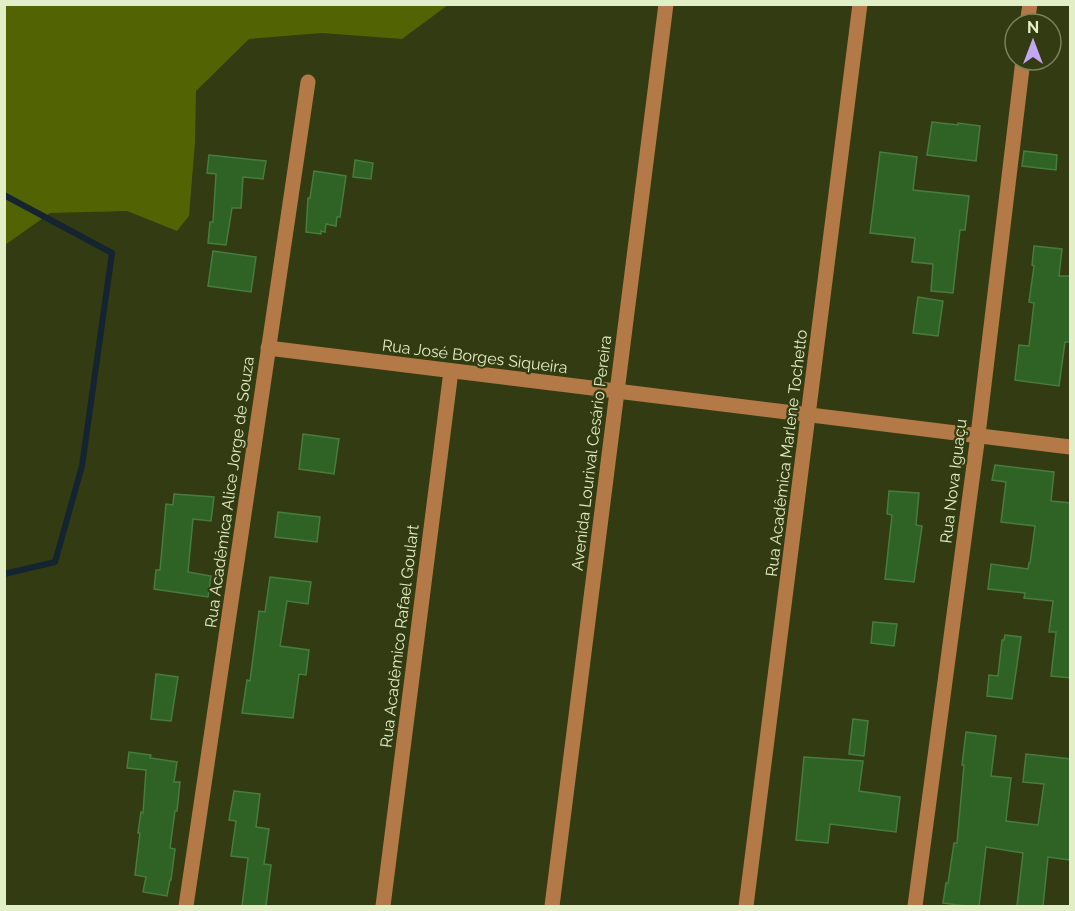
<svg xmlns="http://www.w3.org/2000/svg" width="1075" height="911" font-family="Raleway,sans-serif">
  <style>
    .green { fill: #526304 }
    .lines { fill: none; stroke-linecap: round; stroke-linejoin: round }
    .stream { stroke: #142531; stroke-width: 6 }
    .building { fill: #2f6326; stroke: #477c3e; stroke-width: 1.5 }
    .minor { stroke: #b37946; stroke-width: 15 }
    .labels { text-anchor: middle; stroke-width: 4.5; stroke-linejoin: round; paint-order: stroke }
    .street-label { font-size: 16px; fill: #e2eec6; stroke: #323b11 }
  </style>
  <rect width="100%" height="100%" fill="#323b11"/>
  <!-- green -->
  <path class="green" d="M 5,4 L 448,4 L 448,5 L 402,39 L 322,33 L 249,39 L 196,91 L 195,142 L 189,216 L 177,231 L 127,211 L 50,213 L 5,245 Z"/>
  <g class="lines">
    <!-- stream -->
    <path class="stream" d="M 4,195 L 112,253 L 82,466 L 55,562 L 4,574"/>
  </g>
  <!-- building -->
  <g class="building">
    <path d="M 932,122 L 958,125 L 958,123 L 980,126 L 976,161 L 927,155 Z"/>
    <path d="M 1024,151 L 1057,155 L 1056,170 L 1022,166 Z"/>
    <path d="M 880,152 L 917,157 L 913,190 L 969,196 L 965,230 L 960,230 L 953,293 L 931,291 L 933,264 L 912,262 L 915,238 L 870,233 Z"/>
    <path d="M 209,155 L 266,161 L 263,179 L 243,177 L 241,208 L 232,208 L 226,245 L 208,243 L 210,222 L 213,222 L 216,174 L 207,173 Z"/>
    <path d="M 355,160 L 373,163 L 371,179 L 353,177 Z"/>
    <path d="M 314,171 L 346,176 L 340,217 L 337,217 L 336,226 L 326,224 L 325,232 L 321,231 L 321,234 L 306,232 L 308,198 L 310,198 Z"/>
    <path d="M 1034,246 L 1062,249 L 1059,276 L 1071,276 L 1071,342 L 1065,342 L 1059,386 L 1015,380 L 1019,345 L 1029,346 L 1034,303 L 1029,302 L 1034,266 L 1032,265 Z"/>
    <path d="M 213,251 L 256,257 L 251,292 L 208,286 Z"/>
    <path d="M 918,297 L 943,301 L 938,336 L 913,333 Z"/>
    <path d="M 303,434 L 339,439 L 334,474 L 299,469 Z"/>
    <path d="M 995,465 L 1054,472 L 1051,501 L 1071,503 L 1071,678 L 1051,676 L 1056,632 L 1049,632 L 1053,601 L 1024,598 L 1025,593 L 988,589 L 991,564 L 1028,569 L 1029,563 L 1030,563 L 1035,526 L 1001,522 L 1006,482 L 992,480 Z"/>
    <path d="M 889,491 L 919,493 L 916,525 L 922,526 L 914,582 L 885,579 L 892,515 L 887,514 Z"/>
    <path d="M 174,494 L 214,497 L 211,521 L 193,519 L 188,572 L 211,576 L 208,597 L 154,589 L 156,570 L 160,570 L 166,504 L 173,505 Z"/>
    <path d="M 278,512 L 320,517 L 317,542 L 275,537 Z"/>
    <path d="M 270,577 L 311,582 L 308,604 L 287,601 L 280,646 L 309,650 L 306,675 L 299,674 L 293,718 L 242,713 L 247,680 L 250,681 L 259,611 L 265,612 Z"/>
    <path d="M 873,622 L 897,624 L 894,646 L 871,643 Z"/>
    <path d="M 1005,635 L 1021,637 L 1012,699 L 987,696 L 989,675 L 998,676 L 1002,640 L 1004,640 Z"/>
    <path d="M 156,674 L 178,677 L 171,721 L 151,719 Z"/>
    <path d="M 853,719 L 868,721 L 864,756 L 849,754 Z"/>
    <path d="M 966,732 L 996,736 L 991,776 L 1011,778 L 1006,821 L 1038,825 L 1044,784 L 1023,782 L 1026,754 L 1071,759 L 1071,852 L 1069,860 L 1048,857 L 1043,906 L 1017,906 L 1023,853 L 986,847 L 979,906 L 966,906 L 943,903 L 946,883 L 948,883 L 954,843 L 957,843 L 964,765 L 962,765 Z"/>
    <path d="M 129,752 L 151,755 L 150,758 L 177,762 L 174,782 L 180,782 L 177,811 L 175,811 L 170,848 L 175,849 L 171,880 L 170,880 L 167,896 L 143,892 L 146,877 L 135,875 L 140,833 L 138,833 L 141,812 L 143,813 L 146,770 L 127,768 Z"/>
    <path d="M 804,757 L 863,761 L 859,791 L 900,797 L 896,832 L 830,824 L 828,843 L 796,840 Z"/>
    <path d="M 234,791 L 260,794 L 256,827 L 269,829 L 264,864 L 271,865 L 266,906 L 242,906 L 248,858 L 231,856 L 236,821 L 229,820 Z"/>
  </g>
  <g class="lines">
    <!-- minor -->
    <g class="minor">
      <path d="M 1027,24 L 1030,4"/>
      <path d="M 268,348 L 1070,447"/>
      <path d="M 186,906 L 308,82"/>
      <path d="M 383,906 L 451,371"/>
      <path d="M 552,906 L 666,4"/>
      <path d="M 746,906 L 860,4"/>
      <path d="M 915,906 L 978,435 L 1023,60"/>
    </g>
  </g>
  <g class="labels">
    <!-- street labels -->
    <g class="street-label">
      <text transform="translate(475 356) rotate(7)" y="6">Rua José Borges Siqueira</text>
      <text transform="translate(591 453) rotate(-83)" y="6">Avenida Lourival Cesário Pereira</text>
      <text transform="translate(786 453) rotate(-83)" y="6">Rua Acadêmica Marlene Tochetto</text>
      <text transform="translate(953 481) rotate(-83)" y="6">Rua Nova Iguaçu</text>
      <text transform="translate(229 492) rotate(-82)" y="6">Rua Acadêmica Alice Jorge de Souza</text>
      <text transform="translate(399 636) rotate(-83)" y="6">Rua Acadêmico Rafael Goulart</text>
    </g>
  </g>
  <!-- border -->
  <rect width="1075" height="911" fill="none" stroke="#e2eec6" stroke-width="12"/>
  <!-- north arrow -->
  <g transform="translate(1033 42)"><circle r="28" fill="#323b11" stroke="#788359" stroke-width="1.5"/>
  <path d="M0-4.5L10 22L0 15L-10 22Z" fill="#c3a7f2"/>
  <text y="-9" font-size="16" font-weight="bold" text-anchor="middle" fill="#e2eec6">N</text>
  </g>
</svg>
